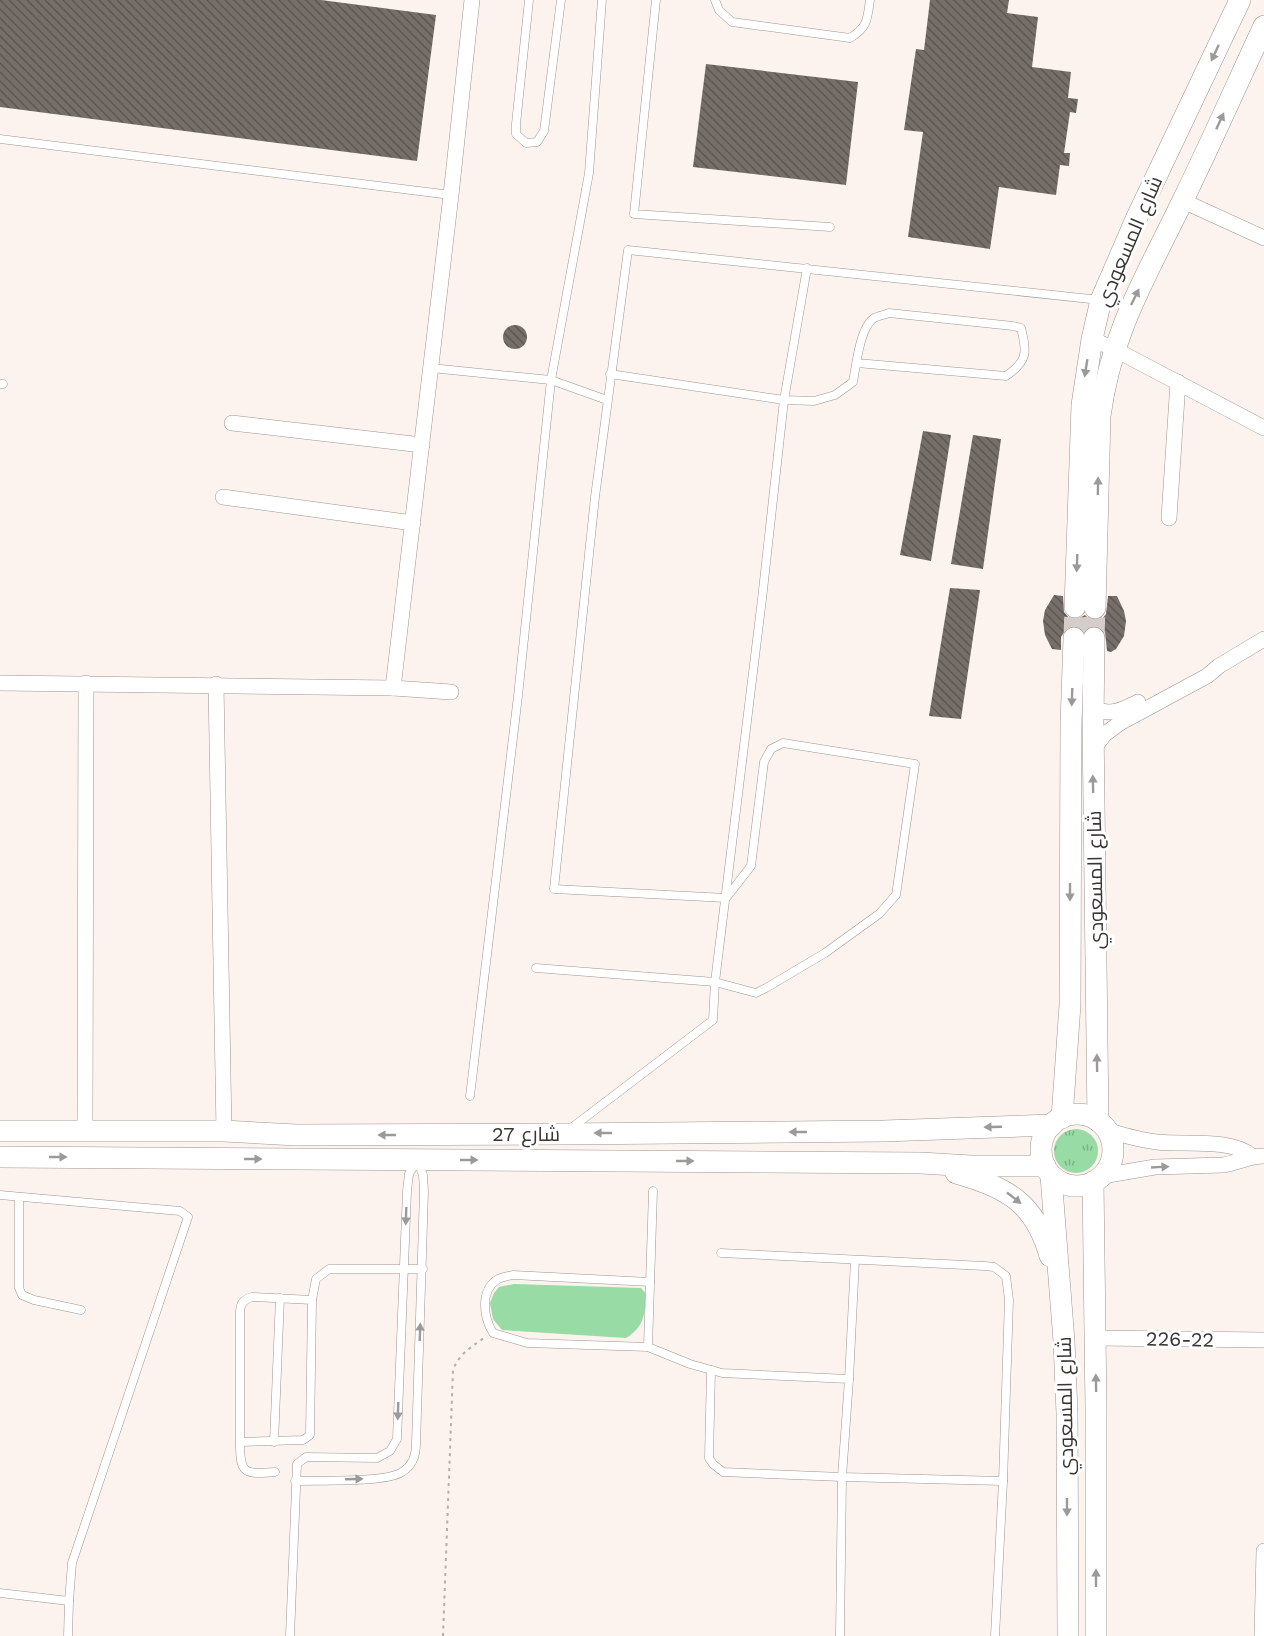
<svg xmlns="http://www.w3.org/2000/svg" width="1264" height="1636" font-family="'Work Sans',Cairo,sans-serif">
  <style>
    .grass { fill: url(#grass-tufts) }
    .garden { fill: #98dba4 }
    .building { fill: url(#building-back-hatch) }
    .lines { fill: none; stroke-linecap: round; stroke-linejoin: round }
    .secondary-tunnel { stroke: #d5cdc9; stroke-width: 21; stroke-dasharray: 21 10; stroke-linecap: butt }
    .service-casing { stroke: #9d9590; stroke-width: 9 }
    .minor-casing { stroke: #9d9590; stroke-width: 16 }
    .secondary-casing { stroke: #9d9590; stroke-width: 22 }
    .path { stroke: #b5adaa; stroke-width: 2; stroke-dasharray: 3 4.5; stroke-linecap: butt }
    .service { stroke: #fff; stroke-width: 8 }
    .minor { stroke: #fff; stroke-width: 15 }
    .secondary { stroke: #fff; stroke-width: 21 }
    .oneway { fill: #9c9a99 }
    .labels { text-anchor: middle; stroke-width: 6; stroke-linejoin: round; paint-order: stroke }
    .street-label { font-size: 20px; fill: #393533; stroke: #fff }
  </style>
  <defs>
    <pattern id="grass-tufts" width="24" height="20" patternUnits="userSpaceOnUse" patternTransform="scale(1.5)"><rect width="24" height="20" fill="#98dba4"/><path d="M3 7l-1-3M5 7V3M7 7l1-3M15 17l-1-3M17 17v-4M19 17l1-3" fill="none" stroke="#7db286"/></pattern>
    <pattern id="building-back-hatch" width="6" height="6" patternUnits="userSpaceOnUse" patternTransform="scale(1.5)"><rect width="6" height="6" fill="#766e69"/><path d="M-1 5l2 2M0 0l6 6M5-1l2 2" fill="none" stroke="#5d5652"/></pattern>
  </defs>
  <rect width="100%" height="100%" fill="#fcf3ee"/>
  <!-- grass -->
  <circle class="grass" cx="1076" cy="1151" r="22"/>
  <!-- garden -->
  <path class="garden" d="M 514,1284 L 641,1288 L 646,1294 C 645,1314 644,1327 626,1338 L 502,1330 L 493,1319 L 490,1303 L 494,1293 L 499,1287 Z"/>
  <!-- building -->
  <g class="building">
    <path d="M 0,0 L 321,0 L 436,15 L 417,161 L 0,107 Z"/>
    <path d="M 930,0 L 1009,0 L 1007,13 L 1038,17 L 1032,67 L 1071,72 L 1068,98 L 1078,99 L 1076,113 L 1070,112 L 1064,153 L 1070,153 L 1069,166 L 1060,165 L 1056,195 L 999,187 L 990,249 L 908,237 L 923,132 L 904,130 L 916,49 L 924,50 Z"/>
    <path d="M 706,64 L 858,82 L 846,185 L 693,167 Z"/>
    <circle cx="515" cy="337" r="12"/>
    <path d="M 923,431 L 951,435 L 931,561 L 900,555 Z"/>
    <path d="M 973,435 L 1001,439 L 983,569 L 951,564 Z"/>
    <path d="M 950,588 L 980,590 L 961,719 L 929,716 Z"/>
    <path d="M 1054,595 L 1063,596 L 1064,612 L 1069,618 L 1075,620 L 1085,615 L 1089,619 L 1095,621 L 1102,619 L 1106,614 L 1108,596 L 1117,596 L 1124,611 L 1126,621 L 1124,636 L 1116,649 L 1111,652 L 1107,651 L 1105,632 L 1101,627 L 1095,625 L 1088,627 L 1084,630 L 1075,625 L 1068,627 L 1061,637 L 1061,650 L 1052,649 L 1045,635 L 1043,621 L 1045,610 Z"/>
  </g>
  <g class="lines">
    <!-- secondary-tunnel -->
    <g class="secondary-tunnel">
      <path d="M 1074,638 L 1075,607"/>
      <path d="M 1094,638 L 1095,608"/>
    </g>
    <!-- service casing -->
    <g class="service-casing">
      <g id="service">
        <path d="M 529,0 L 516,124 L 516,134 L 526,143 L 537,142 L 544,131 L 561,0"/>
        <path d="M 656,0 L 634,214 L 830,227"/>
        <path d="M 715,0 L 719,10 L 732,22 L 850,38 C 868,27 867,20 870,0"/>
        <path d="M 0,139 L 451,195"/>
        <path d="M 431,368 L 551,380 L 607,400"/>
        <path d="M 610,374 L 784,400 L 814,401 L 835,395 L 853,382 C 856,366 860,327 874,318 C 878,316 884,315 889,313 L 1013,326 L 1021,328 C 1027,352 1028,361 1006,376 L 857,363"/>
        <path d="M 0,384 L 3,384"/>
        <path d="M 536,968 L 715,982 L 756,993 L 766,988 L 825,953 L 879,914 L 896,895 L 915,764 L 783,743 L 771,749 L 764,762 L 751,866 L 726,898 L 554,889 L 595,497 L 628,250 L 1100,300"/>
        <path d="M 470,1096 L 518,696 L 551,380 L 589,173 L 602,0"/>
        <path d="M 570,1129 L 713,1020 L 715,982 L 762,599 L 784,400 L 807,268"/>
        <path d="M 0,1195 L 180,1211 L 188,1217 L 72,1563 L 69,1601 L 0,1593"/>
        <path d="M 19,1197 L 19,1288 L 22,1295 L 34,1300 L 81,1310"/>
        <path d="M 721,1253 L 985,1266 L 994,1267 L 1006,1276 L 1009,1300 L 1003,1481 L 995,1636"/>
        <path d="M 650,1282 L 513,1275 C 508,1276 502,1277 498,1279 C 479,1291 484,1318 493,1333 L 527,1343 L 648,1347 L 690,1364 L 722,1373 L 849,1379 L 842,1477 L 840,1636"/>
        <path d="M 312,1300 L 316,1279 L 329,1269 L 423,1269"/>
        <path d="M 648,1347 L 653,1191"/>
        <path d="M 711,1370 L 709,1458 L 713,1464 L 723,1472 L 842,1477 L 1003,1481"/>
        <path d="M 849,1379 L 855,1260"/>
        <path d="M 240,1442 L 303,1440 L 310,1435 L 312,1300 L 252,1297 C 244,1299 240,1304 240,1312 L 240,1442 C 240,1473 243,1475 275,1472"/>
        <path d="M 274,1442 L 280,1298"/>
        <path d="M 295,1481 C 318,1480 386,1483 402,1472 C 412,1466 416,1455 416,1444 L 424,1191 L 423,1175 L 418,1162"/>
        <path d="M 68,1636 L 69,1601"/>
        <path d="M 290,1636 L 297,1464 L 306,1457 L 377,1458 L 390,1451 L 397,1439 L 407,1191 L 409,1174 L 416,1162"/>
      </g>
    </g>
    <!-- minor casing -->
    <g class="minor-casing">
      <g id="minor">
        <path d="M 1183,201 L 1264,238"/>
        <path d="M 1092,339 L 1114,349 L 1264,428"/>
        <path d="M 232,423 L 422,445"/>
        <path d="M 223,497 L 413,523"/>
        <path d="M 1169,518 L 1178,382"/>
        <path d="M 0,683 L 393,688 L 451,692"/>
        <path d="M 216,684 L 224,1131"/>
        <path d="M 393,688 L 451,195 L 472,0"/>
        <path d="M 1093,707 C 1109,717 1122,710 1138,702"/>
        <path d="M 1093,749 L 1105,734 L 1120,723 L 1207,676 L 1219,666 L 1264,639"/>
        <path d="M 1106,1130 C 1123,1135 1139,1140 1157,1142 C 1185,1145 1230,1138 1252,1156"/>
        <path d="M 85,1132 L 86,683"/>
        <path d="M 1102,1176 L 1155,1167 L 1223,1165 C 1237,1163 1249,1156 1264,1156"/>
        <path d="M 1096,1338 L 1264,1340"/>
        <path d="M 1262,1636 L 1264,1551"/>
      </g>
    </g>
    <!-- secondary casing -->
    <g class="secondary-casing">
      <g id="secondary">
        <path d="M 1075,607 L 1082,405 L 1092,339 L 1101,300 L 1137,217 L 1240,0"/>
        <path d="M 1095,608 L 1100,416 C 1111,332 1147,275 1183,200 C 1211,143 1237,84 1264,26"/>
        <path d="M 1094,638 L 1093,723 L 1098,1121"/>
        <circle cx="1077" cy="1150" r="36"/>
        <path d="M 1062,1118 L 1070,1005 L 1071,724 L 1074,638"/>
        <path d="M 0,1131 L 224,1131 L 296,1135 L 564,1134 L 884,1131 L 1052,1125"/>
        <path d="M 0,1157 L 921,1163 L 971,1166 L 1045,1166"/>
        <path d="M 956,1173 C 1007,1188 1035,1202 1050,1256"/>
        <path d="M 1051,1176 L 1064,1341 L 1067,1413 L 1068,1636"/>
        <path d="M 1093,1182 L 1096,1408 L 1096,1636"/>
      </g>
    </g>
    <!-- path -->
    <path class="path" d="M 443,1636 L 453,1370 C 459,1354 470,1348 484,1338"/>
    <!-- service -->
    <use href="#service" class="service"/>
    <!-- minor -->
    <use href="#minor" class="minor"/>
    <!-- secondary -->
    <use href="#secondary" class="secondary"/>
  </g>
  <!-- one-way arrows -->
  <defs><path id="oneway-solid" d="M-6-.8H1V-3.2L6.5 0L1 3.2V.8H-6Z" transform="scale(1.5)"/></defs>
  <g class="oneway">
    <use href="#oneway-solid" transform="translate(1215 53) rotate(115)"/>
    <use href="#oneway-solid" transform="translate(1220 121) rotate(-65)"/>
    <use href="#oneway-solid" transform="translate(1135 297) rotate(-64)"/>
    <use href="#oneway-solid" transform="translate(1086 368) rotate(99)"/>
    <use href="#oneway-solid" transform="translate(1098 486) rotate(-89)"/>
    <use href="#oneway-solid" transform="translate(1077 563) rotate(92)"/>
    <use href="#oneway-solid" transform="translate(1072 697) rotate(92)"/>
    <use href="#oneway-solid" transform="translate(1093 784) rotate(-91)"/>
    <use href="#oneway-solid" transform="translate(1070 892) rotate(90)"/>
    <use href="#oneway-solid" transform="translate(1097 1063) rotate(-91)"/>
    <use href="#oneway-solid" transform="translate(993 1127) rotate(178)"/>
    <use href="#oneway-solid" transform="translate(798 1132) rotate(180)"/>
    <use href="#oneway-solid" transform="translate(603 1133) rotate(180)"/>
    <use href="#oneway-solid" transform="translate(387 1135) rotate(180)"/>
    <use href="#oneway-solid" transform="translate(58 1157)"/>
    <use href="#oneway-solid" transform="translate(253 1159)"/>
    <use href="#oneway-solid" transform="translate(469 1160)"/>
    <use href="#oneway-solid" transform="translate(685 1161)"/>
    <use href="#oneway-solid" transform="translate(1160 1167) rotate(-3)"/>
    <use href="#oneway-solid" transform="translate(1014 1198) rotate(38)"/>
    <use href="#oneway-solid" transform="translate(406 1216) rotate(92)"/>
    <use href="#oneway-solid" transform="translate(420 1332) rotate(-88)"/>
    <use href="#oneway-solid" transform="translate(1096 1383) rotate(-91)"/>
    <use href="#oneway-solid" transform="translate(398 1411) rotate(92)"/>
    <use href="#oneway-solid" transform="translate(354 1479) rotate(-2)"/>
    <use href="#oneway-solid" transform="translate(1067 1507) rotate(90)"/>
    <use href="#oneway-solid" transform="translate(1096 1578) rotate(-90)"/>
  </g>
  <g class="labels">
    <!-- street labels -->
    <g class="street-label">
      <text transform="translate(1129 241) rotate(-67)" y="7">شارع المسعودي</text>
      <text transform="translate(1095 880) rotate(-91)" y="7">شارع المسعودي</text>
      <text x="526" y="1141">شارع 27</text>
      <text transform="translate(1180 1339) rotate(1)" y="7">226-22</text>
      <text transform="translate(1065 1406) rotate(-91)" y="7">شارع المسعودي</text>
    </g>
  </g>
</svg>
